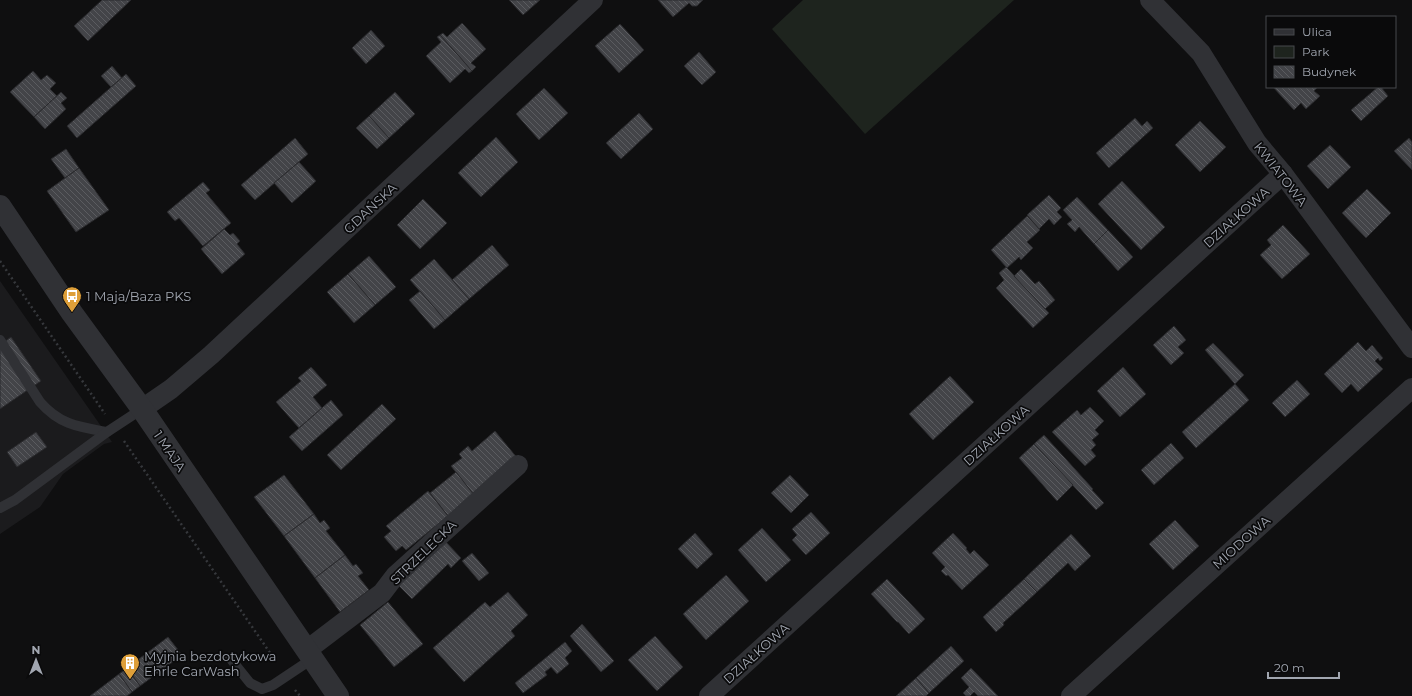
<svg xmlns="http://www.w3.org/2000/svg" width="1412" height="696" font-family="Montserrat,sans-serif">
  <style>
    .built { fill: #1b1b1d }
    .green { fill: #1e241e }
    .building { fill: url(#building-back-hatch); stroke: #29292c }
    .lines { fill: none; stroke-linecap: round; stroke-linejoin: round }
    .path { stroke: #36383c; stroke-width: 2.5; stroke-dasharray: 2 3; stroke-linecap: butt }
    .service { stroke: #303135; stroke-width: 10 }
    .minor { stroke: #303135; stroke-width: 20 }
    .tertiary { stroke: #303135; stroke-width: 22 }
    .labels { text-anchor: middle; stroke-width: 3.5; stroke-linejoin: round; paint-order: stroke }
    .street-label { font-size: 13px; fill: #a1a6b0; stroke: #0a0a0b }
    .poi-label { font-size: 13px; fill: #a1a6b0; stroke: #0a0a0b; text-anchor: start }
  </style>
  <defs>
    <pattern id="building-back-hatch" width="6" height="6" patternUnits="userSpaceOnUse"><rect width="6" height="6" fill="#434448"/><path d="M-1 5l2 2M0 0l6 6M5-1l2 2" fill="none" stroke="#5b5c60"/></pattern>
  </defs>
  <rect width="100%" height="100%" fill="#0f0f10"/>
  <!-- built -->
  <path class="built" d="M 0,281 L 112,442 L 104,444 L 63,474 L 40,507 L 0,534 Z"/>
  <!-- green -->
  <path class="green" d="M 803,0 L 1014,0 L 865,134 L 772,29 Z"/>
  <!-- building -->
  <g class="building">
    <path d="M 102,0 L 131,0 L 88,41 L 74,26 Z"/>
    <path d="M 509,0 L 540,0 L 523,15 Z"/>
    <path d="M 658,0 L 703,0 L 697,6 L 692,6 L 689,3 L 673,17 Z"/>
    <path d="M 462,23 L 486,49 L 471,63 L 476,67 L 472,71 L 440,35 L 443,33 L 447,37 Z"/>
    <path d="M 620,24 L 644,50 L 619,73 L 595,46 Z"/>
    <path d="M 371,30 L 385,46 L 366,64 L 352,48 Z"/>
    <path d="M 440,35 L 472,71 L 469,73 L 465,69 L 450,83 L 426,56 L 441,42 L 437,37 Z"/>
    <path d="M 699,52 L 716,72 L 702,85 L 684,66 Z"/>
    <path d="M 112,66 L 122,78 L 111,87 L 101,76 Z"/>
    <path d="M 33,71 L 41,80 L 47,75 L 56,83 L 50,89 L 57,96 L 34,117 L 10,92 Z"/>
    <path d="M 126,74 L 136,86 L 77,138 L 67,126 Z"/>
    <path d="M 1273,87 L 1318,87 L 1314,91 L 1320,96 L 1306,109 L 1301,103 L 1294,110 Z"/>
    <path d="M 1378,87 L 1381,87 L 1388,96 L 1361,121 L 1351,110 Z"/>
    <path d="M 544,88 L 568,113 L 539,140 L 516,114 Z"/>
    <path d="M 61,92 L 67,98 L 61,103 L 66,109 L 45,129 L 34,117 Z"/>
    <path d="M 395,92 L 415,114 L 389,138 L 369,116 Z"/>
    <path d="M 639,113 L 653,129 L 621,159 L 606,143 Z"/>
    <path d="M 369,116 L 389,138 L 377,149 L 356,128 Z"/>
    <path d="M 1135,118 L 1142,126 L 1147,121 L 1153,128 L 1109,168 L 1096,153 Z"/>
    <path d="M 1200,121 L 1226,147 L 1200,172 L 1175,145 Z"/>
    <path d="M 496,137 L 518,162 L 481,197 L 458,173 Z"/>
    <path d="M 295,138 L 308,154 L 255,200 L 241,185 Z"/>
    <path d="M 1409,138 L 1412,142 L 1412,170 L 1394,151 Z"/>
    <path d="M 1330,145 L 1351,167 L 1328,189 L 1307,166 Z"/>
    <path d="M 66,149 L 79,168 L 65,178 L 51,159 Z"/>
    <path d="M 299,162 L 316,181 L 292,203 L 274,183 Z"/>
    <path d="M 79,168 L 109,210 L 76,232 L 47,191 Z"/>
    <path d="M 1122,181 L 1165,227 L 1141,250 L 1098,204 Z"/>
    <path d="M 203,182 L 210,190 L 206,193 L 231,223 L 203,246 L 179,218 L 175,221 L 167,212 Z"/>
    <path d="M 1367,189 L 1391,213 L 1366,238 L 1342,213 Z"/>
    <path d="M 1049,195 L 1061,208 L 1057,212 L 1062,217 L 1054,225 L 1049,219 L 1039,229 L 1027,215 Z"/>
    <path d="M 1077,197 L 1108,230 L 1094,244 L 1079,227 L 1075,232 L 1067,224 L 1072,220 L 1063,210 Z"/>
    <path d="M 423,199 L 447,223 L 420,249 L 397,225 Z"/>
    <path d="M 1027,216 L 1040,230 L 1027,242 L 1033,248 L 1021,260 L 1019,257 L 1007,268 L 991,250 Z"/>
    <path d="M 1283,225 L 1310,254 L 1282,279 L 1260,255 L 1271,245 L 1267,240 Z"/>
    <path d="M 224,229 L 230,235 L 233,233 L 240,241 L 237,244 L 245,254 L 222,274 L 201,249 Z"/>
    <path d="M 1108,230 L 1133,257 L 1118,271 L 1094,244 Z"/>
    <path d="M 492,245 L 509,265 L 469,299 L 452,280 Z"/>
    <path d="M 369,256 L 396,287 L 375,305 L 348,274 Z"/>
    <path d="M 434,259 L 469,299 L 445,320 L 410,280 Z"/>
    <path d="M 1006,267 L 1049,313 L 1033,328 L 996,288 L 1004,280 L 999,273 Z"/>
    <path d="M 1021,269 L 1035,284 L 1039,281 L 1055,300 L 1045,309 L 1014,276 Z"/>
    <path d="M 348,274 L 375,305 L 354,323 L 327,292 Z"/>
    <path d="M 420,291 L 445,320 L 434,329 L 409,300 Z"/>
    <path d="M 1174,326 L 1186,340 L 1178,347 L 1184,353 L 1171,365 L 1153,345 Z"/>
    <path d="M 11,337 L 41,381 L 0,409 L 0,345 Z"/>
    <path d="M 1358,342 L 1366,351 L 1372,345 L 1383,358 L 1380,361 L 1378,358 L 1375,361 L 1383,369 L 1358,392 L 1351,384 L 1342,393 L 1324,374 Z"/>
    <path d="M 1213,343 L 1244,375 L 1235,384 L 1205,350 Z"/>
    <path d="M 311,367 L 327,385 L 313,397 L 322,408 L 299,428 L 276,402 L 301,381 L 298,378 Z"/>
    <path d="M 1123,367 L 1146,394 L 1120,417 L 1097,391 Z"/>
    <path d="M 950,376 L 974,402 L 933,440 L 909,414 Z"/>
    <path d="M 1297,380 L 1310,394 L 1285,417 L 1272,403 Z"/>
    <path d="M 1235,384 L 1249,400 L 1196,448 L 1182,432 Z"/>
    <path d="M 331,400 L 343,415 L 302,451 L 289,437 Z"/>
    <path d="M 382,404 L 396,419 L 341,470 L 327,455 Z"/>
    <path d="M 1090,407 L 1104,421 L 1095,430 L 1099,434 L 1092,440 L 1096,445 L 1091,450 L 1096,456 L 1085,466 L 1052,432 L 1077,410 L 1081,415 Z"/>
    <path d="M 495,431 L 518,459 L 474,495 L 451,466 L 462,458 L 459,454 L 468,446 L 472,451 Z"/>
    <path d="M 36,432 L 47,447 L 17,467 L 7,452 Z"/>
    <path d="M 1044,435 L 1093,489 L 1092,490 L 1104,503 L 1096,510 L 1034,444 Z"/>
    <path d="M 1171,443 L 1184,458 L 1154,485 L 1141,470 Z"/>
    <path d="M 1034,444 L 1073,485 L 1057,501 L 1019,458 Z"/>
    <path d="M 456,472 L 474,495 L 448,516 L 430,493 Z"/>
    <path d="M 284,475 L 314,514 L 284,536 L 254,497 Z"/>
    <path d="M 790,475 L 809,495 L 791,513 L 771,493 Z"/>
    <path d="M 428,491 L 448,516 L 406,550 L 402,546 L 396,551 L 384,537 L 391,531 L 386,526 Z"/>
    <path d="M 811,512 L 830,533 L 806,555 L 792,540 L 797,535 L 792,529 Z"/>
    <path d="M 314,514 L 320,523 L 324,520 L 330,528 L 326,531 L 345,555 L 315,578 L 284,536 Z"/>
    <path d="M 1175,520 L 1199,546 L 1173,570 L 1149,544 Z"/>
    <path d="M 762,528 L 791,560 L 766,582 L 738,550 Z"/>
    <path d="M 695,533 L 713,554 L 697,569 L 678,549 Z"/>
    <path d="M 953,533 L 967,548 L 966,549 L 970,554 L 974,550 L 989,565 L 962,590 L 948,575 L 946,576 L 941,571 L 945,567 L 932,553 Z"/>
    <path d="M 1071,534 L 1091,556 L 1075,571 L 1068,563 L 1037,592 L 1024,579 Z"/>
    <path d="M 444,540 L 461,558 L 451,568 L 448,564 L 412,599 L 397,584 Z"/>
    <path d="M 472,553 L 489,573 L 479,581 L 462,561 Z"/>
    <path d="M 345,555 L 353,566 L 356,564 L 363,573 L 358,576 L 369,590 L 340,612 L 315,578 Z"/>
    <path d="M 726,575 L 749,601 L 706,640 L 683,614 Z"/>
    <path d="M 887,579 L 925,619 L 909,634 L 898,622 L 897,622 L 871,594 Z"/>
    <path d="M 1024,579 L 1037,592 L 1003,623 L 1004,625 L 996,632 L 983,617 Z"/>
    <path d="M 508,592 L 528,615 L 511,631 L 515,636 L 464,682 L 433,648 L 485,602 L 490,607 Z"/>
    <path d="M 388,602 L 423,644 L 394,667 L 360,625 Z"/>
    <path d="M 582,624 L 614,661 L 601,672 L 570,636 Z"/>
    <path d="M 655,636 L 683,667 L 657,691 L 628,660 Z"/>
    <path d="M 168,637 L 182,655 L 140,686 L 127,668 Z"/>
    <path d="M 565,642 L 572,651 L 565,658 L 569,664 L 557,674 L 551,667 L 545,672 L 547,675 L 523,693 L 515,683 Z"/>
    <path d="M 951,646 L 964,661 L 929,693 L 916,678 Z"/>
    <path d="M 127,668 L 140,686 L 132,692 L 119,674 Z"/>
    <path d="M 971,668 L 998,696 L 978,696 L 974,692 L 970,696 L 966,696 L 963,693 L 969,687 L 961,678 Z"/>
    <path d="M 119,674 L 132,692 L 127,696 L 90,696 Z"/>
    <path d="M 916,678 L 929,693 L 926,696 L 896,696 Z"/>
  </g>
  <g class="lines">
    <!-- path -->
    <g class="path">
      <path d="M 0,261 L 105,414"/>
      <path d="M 124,441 L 277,663"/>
      <path d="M 295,690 L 300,696"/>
    </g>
    <!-- service -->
    <g class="service">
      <path d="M 0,340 L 40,402 C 60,425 79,427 107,432"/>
      <path d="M 0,508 L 15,500 L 107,432 L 142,409"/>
      <path d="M 230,658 L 250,683 L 262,689 L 273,685 L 312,659"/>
    </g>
    <!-- minor -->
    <g class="minor">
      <path d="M 1150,0 L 1201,53 L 1257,143 L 1283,174 L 1412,348"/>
      <path d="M 142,409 L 171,389 L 211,355 L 593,0"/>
      <path d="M 307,650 L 382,593 L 395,576 L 518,465"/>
      <path d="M 709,696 L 1283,174"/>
      <path d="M 1071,696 L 1412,388"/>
    </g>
    <!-- tertiary -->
    <path class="tertiary" d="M 0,206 L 72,313 L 142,409 L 338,696"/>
  </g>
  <!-- icons -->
  <defs>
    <g id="bus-pin" transform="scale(1)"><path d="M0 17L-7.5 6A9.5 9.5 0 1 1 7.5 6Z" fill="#de9f39" stroke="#0a0a0b"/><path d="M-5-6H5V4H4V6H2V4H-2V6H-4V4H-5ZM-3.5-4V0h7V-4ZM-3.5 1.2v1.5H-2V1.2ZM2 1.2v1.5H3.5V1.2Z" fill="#fff"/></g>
    <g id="building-pin" transform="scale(1)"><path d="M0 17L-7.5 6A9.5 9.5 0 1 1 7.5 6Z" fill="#de9f39" stroke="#0a0a0b"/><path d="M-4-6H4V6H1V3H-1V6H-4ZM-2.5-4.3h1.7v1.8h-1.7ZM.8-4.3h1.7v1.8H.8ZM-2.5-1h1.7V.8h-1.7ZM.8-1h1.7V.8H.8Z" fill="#fff"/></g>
  </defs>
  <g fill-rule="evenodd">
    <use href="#bus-pin" x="72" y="296"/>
    <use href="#building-pin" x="130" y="663"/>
  </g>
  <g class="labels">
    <!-- street labels -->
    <g class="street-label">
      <text transform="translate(1281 174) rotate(52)" y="5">KWIATOWA</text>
      <text transform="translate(370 208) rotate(-43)" y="5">GDAŃSKA</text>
      <text transform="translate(1236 217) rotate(-42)" y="5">DZIAŁKOWA</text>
      <text transform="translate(996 435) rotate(-42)" y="5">DZIAŁKOWA</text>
      <text transform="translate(170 451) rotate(56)" y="5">1 MAJA</text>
      <text transform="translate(1241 542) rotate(-42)" y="5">MIODOWA</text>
      <text transform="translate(423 552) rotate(-44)" y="5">STRZELECKA</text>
      <text transform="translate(756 653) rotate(-42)" y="5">DZIAŁKOWA</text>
    </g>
    <!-- poi labels -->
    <g class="poi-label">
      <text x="86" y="301">1 Maja/Baza PKS</text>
      <text x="144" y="661">Myjnia bezdotykowa<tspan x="144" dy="15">Ehrle CarWash</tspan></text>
    </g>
  </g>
  <!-- legend -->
  <rect x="1266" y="16" width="130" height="72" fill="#0a0a0b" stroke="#46484d"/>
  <rect x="1274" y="29" width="20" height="6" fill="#303135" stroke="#46484d"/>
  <text x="1302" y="36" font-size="12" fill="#a1a6b0">Ulica</text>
  <rect x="1274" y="46" width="20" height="12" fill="#1e241e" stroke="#46484d"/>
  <text x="1302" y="56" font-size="12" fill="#a1a6b0">Park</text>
  <rect x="1274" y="66" width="20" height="12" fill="url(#building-back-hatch)" stroke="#46484d"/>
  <text x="1302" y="76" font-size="12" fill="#a1a6b0">Budynek</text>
  <!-- north arrow -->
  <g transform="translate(36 660)" stroke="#0a0a0b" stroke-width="3" paint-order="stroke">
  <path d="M0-3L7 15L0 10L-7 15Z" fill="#a1a6b0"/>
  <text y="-6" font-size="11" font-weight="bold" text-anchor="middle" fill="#a1a6b0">N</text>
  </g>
  <!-- scale -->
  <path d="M1268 672v6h71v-6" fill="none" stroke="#a1a6b0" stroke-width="2"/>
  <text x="1274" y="672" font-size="12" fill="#a1a6b0" stroke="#0a0a0b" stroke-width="3" paint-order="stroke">20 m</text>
</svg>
